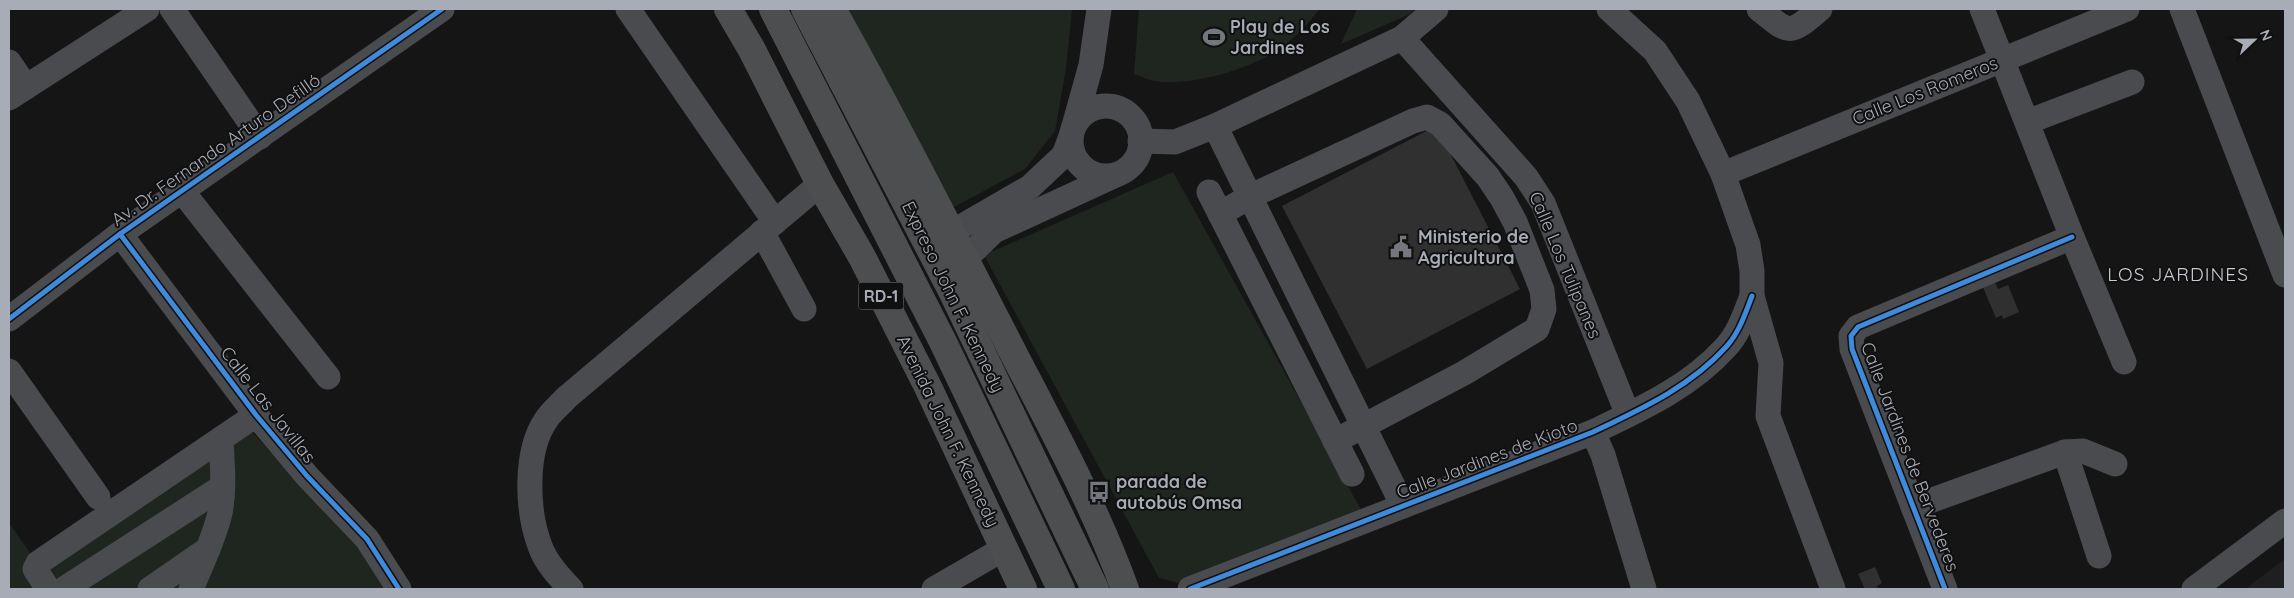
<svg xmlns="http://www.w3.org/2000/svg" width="2294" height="598" font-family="Quicksand,sans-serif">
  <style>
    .built { fill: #1f1f21 }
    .green { fill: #1f2620 }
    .building { fill: #303031 }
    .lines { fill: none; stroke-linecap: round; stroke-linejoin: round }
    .minor { stroke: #4a4b4e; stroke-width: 25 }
    .major { stroke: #4c4e50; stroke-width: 28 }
    .highway { stroke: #4c4e50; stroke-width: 28 }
    .cycleway-casing { stroke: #101011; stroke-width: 8 }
    .cycleway { stroke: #408adc; stroke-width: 5 }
    .labels { text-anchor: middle; stroke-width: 4; stroke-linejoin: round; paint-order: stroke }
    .shield { fill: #101011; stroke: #7a7d84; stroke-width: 1 }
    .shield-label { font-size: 16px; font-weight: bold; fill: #a8acb6 }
    .poi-label { font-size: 18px; font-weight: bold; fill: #a8acb6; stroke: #101011; text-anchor: start }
    .street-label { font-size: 18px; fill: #a8acb6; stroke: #101011 }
    .neighbourhood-label { font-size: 19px; letter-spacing: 1px; fill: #c8cbd2; stroke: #101011 }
  </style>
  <rect width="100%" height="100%" fill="#151516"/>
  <!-- built -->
  <path class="built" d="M 2285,559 L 2285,589 L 2245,589 Z"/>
  <!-- green -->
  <g class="green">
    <path d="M 845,9 L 1072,9 L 1066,68 L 1055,131 L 1025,169 L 954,207 Z"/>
    <path d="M 1139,9 L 1319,9 C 1308,25 1293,40 1276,51 C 1248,70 1189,87 1155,81 C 1148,80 1140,76 1134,74 Z"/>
    <path d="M 1357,9 L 1415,9 L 1408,15 L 1341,44 Z"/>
    <path d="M 1173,172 L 1364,515 L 1182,584 L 1159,578 L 984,255 Z"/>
    <path d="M 246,425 L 360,549 L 384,589 L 9,589 L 9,523 L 33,557 Z"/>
  </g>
  <!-- building -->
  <g class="building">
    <path d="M 1436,126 L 1520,289 L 1367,369 L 1282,206 Z"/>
    <path d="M 1994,280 L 1998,289 L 2008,285 L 2019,312 L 2003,319 L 2002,315 L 1996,318 L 1982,285 Z"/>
    <path d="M 1875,567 L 1882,583 L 1877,586 L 1878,589 L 1865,589 L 1858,574 Z"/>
  </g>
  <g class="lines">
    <!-- minor -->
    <g class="minor">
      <path d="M 172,9 L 260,137"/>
      <path d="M 628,9 L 775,222"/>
      <path d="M 1609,9 L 1655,51 L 1688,101 L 1723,174 L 1748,245 L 1752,271 L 1752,296 L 1771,363 L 1768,416 L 1833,589"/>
      <path d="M 1759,9 C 1791,35 1789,35 1820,9"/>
      <path d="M 1982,9 L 2072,237 L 2124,362"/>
      <path d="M 2182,9 L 2285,275"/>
      <path d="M 1402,38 L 1526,177 L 1543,203 L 1628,415"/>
      <path d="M 9,62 L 26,87"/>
      <path d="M 9,98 L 147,9"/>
      <circle cx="1106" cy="141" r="35"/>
      <path d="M 2027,122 L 2132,82"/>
      <path d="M 1074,126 L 1091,65 L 1099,9"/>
      <path d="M 1215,126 L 1403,506"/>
      <path d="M 1140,141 L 1175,142 L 1215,126 L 1402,38 L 1436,9"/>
      <path d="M 1723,174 L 2127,9"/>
      <path d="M 182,191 L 328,377"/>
      <path d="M 1209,192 L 1352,474"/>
      <path d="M 1220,214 L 1249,197 L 1413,121 L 1427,117 L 1440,124 L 1488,177 L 1502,198 L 1515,222 L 1542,290 L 1544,309 L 1537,329 L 1464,373 L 1335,441"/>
      <path d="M 762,232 L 804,309"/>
      <path d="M 952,232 L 1030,187 L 1064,155 L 1071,136"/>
      <path d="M 120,234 L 256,415 L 307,476 L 367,539 L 399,589"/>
      <path d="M 965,259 L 994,231 L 1116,175"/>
      <path d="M 9,319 L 120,234 L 442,9"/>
      <path d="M 9,371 L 98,497"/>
      <path d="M 1593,432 L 1603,455 L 1644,589"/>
      <path d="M 2065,452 L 2099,556"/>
      <path d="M 1913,507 L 2065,452 L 2083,451 L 2115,464"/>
      <path d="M 48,589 L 35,569 L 38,563 L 256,415"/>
      <path d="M 64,589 L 222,487"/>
      <path d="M 150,589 L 208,549"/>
      <path d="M 191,589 C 201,565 214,539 220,513 C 225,489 222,463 221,439"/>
      <path d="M 571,589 C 559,577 546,563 540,546 C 527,512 524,452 546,420 C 551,412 560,405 566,398 L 820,184"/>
      <path d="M 934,589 L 1005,548"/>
      <path d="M 1190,589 L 1593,432 C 1641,409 1690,387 1726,347 C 1739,333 1745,314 1752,296"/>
      <path d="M 1945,589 L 1852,349 L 1851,336 L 1858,327 L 2072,237"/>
      <path d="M 2194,589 L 2285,521"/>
    </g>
    <!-- major -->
    <g class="major">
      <path d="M 728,9 L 752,50 L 820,184 L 862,257 L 928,387 L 1023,589"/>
      <path d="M 832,9 C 892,115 947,225 1003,333 C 1046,417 1093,501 1125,589"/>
    </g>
    <!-- highway -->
    <g class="highway">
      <path d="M 773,9 L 943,342 L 1061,589"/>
      <path d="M 805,9 L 952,291 L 1095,589"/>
    </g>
    <!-- cycleway casing -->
    <g class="cycleway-casing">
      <g id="cycleway">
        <path d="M 120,234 L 256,415 L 307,476 L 367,539 L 399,589"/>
        <path d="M 9,319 L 120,234 L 442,9"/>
        <path d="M 1190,589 L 1593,432 C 1641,409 1690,387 1726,347 C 1739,333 1745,314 1752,296"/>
        <path d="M 1945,589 L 1852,349 L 1851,336 L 1858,327 L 2072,237"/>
      </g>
    </g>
    <!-- cycleway -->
    <use href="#cycleway" class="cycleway"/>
  </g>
  <!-- icons -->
  <defs>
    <g id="stadium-bare" transform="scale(1.725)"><path d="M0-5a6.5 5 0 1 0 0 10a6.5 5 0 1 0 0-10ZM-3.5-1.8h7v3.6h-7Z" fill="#75777e" stroke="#101011" stroke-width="2.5" paint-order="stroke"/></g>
    <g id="civic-bare" transform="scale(1.725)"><path d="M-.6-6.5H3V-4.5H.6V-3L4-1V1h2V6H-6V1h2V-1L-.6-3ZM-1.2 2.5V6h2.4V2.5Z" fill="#75777e" stroke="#101011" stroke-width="2.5" paint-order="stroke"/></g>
    <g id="bus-bare" transform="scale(1.725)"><path d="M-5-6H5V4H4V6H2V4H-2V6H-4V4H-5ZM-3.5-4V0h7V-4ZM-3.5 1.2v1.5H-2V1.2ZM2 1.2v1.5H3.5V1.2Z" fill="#75777e" stroke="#101011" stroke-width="2.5" paint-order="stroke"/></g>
  </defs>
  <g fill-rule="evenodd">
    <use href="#stadium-bare" x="1214" y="37"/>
    <use href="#civic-bare" x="1401" y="247"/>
    <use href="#bus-bare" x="1099" y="492"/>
  </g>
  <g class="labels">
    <!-- shield labels -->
    <rect class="shield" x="858.5" y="282.5" width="45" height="27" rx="4"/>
    <g class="shield-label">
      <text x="881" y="302">RD-1</text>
    </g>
    <!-- poi labels -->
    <g class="poi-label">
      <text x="1230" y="33">Play de Los<tspan x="1230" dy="21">Jardines</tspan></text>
      <text x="1418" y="243">Ministerio de<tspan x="1418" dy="21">Agricultura</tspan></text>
      <text x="1116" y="488">parada de<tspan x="1116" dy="21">autobús Omsa</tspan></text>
    </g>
    <!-- street labels -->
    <g class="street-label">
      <text transform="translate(1925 91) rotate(-22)" y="6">Calle Los Romeros</text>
      <text transform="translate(216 150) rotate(-35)" y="6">Av. Dr. Fernando Arturo Defilló</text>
      <text transform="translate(1565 265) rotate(67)" y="6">Calle Los Tulipanes</text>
      <text transform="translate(953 297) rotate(64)" y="6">Expreso John F. Kennedy</text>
      <text transform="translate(268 405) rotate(52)" y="6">Calle Las Javillas</text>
      <text transform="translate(948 431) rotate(64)" y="6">Avenida John F. Kennedy</text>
      <text transform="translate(1910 457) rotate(69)" y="6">Calle Jardines de Bervederes</text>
      <text transform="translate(1487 459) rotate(-21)" y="6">Calle Jardines de Kioto</text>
    </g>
    <!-- neighbourhood labels -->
    <g class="neighbourhood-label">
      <text x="2178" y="281">LOS JARDINES</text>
    </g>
  </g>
  <!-- border -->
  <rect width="2294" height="598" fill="none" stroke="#a8acb6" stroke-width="20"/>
  <!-- north arrow -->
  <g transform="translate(2254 40) rotate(68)" stroke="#101011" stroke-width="4" paint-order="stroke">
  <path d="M0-4L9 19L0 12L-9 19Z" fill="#a8acb6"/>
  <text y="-8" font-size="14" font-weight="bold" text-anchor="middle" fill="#a8acb6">N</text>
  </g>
</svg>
